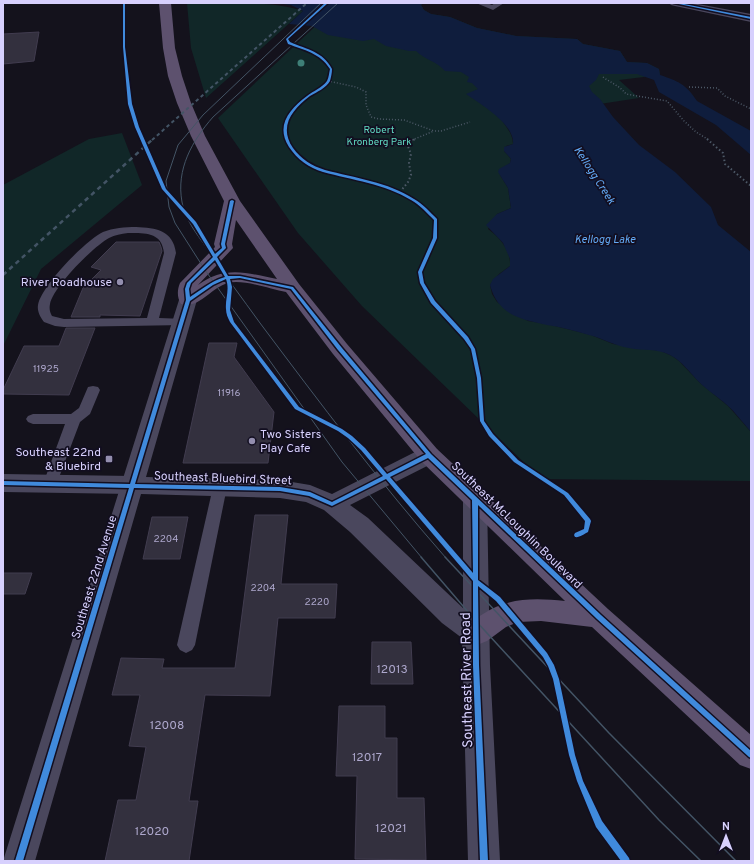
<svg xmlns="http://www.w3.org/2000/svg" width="754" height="864" font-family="Overpass,sans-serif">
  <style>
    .green { fill: #112728 }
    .water { fill: #0f1d3d }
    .building { fill: #33303e; stroke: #413c4f }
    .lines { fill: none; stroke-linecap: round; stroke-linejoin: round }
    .path-far1 { stroke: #4d5967; stroke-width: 1.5; stroke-dasharray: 1 2; stroke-linecap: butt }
    .path { stroke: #4d5967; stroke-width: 2; stroke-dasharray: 1.5 2.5; stroke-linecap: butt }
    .service { fill: #4a475d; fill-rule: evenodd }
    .minor { fill: #4a475d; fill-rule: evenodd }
    .tertiary { fill: #4a475d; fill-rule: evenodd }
    .primary { fill: #5d516e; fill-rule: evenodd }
    .tram-far1 { stroke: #435465; stroke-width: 1 }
    .tram { stroke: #435465; stroke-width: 1.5 }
    .rail-far1 { stroke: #435465; stroke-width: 2; stroke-dasharray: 3.5 3; stroke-linecap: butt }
    .rail { stroke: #435465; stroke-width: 2.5; stroke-dasharray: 4.5 4; stroke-linecap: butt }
    .cycleway-casing { stroke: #120e20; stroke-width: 3 }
    .cycleway { fill: #408adc; fill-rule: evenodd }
    .tree { fill: #3e7f77 }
    .poi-dot { fill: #938eae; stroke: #120e20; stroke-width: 1.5 }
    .labels { text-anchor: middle; stroke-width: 3.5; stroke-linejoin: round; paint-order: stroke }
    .far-park-label { font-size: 10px; fill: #60d9c1; stroke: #120e20 }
    .number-label { font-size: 10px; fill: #aea8cd }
    .far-water-label { font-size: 11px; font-style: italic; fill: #63abf7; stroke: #120e20 }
    .poi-label { font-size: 12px; fill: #d7d0fd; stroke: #120e20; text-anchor: end }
    .street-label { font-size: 12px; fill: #d7d0fd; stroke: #120e20 }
    .near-number-label { font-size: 12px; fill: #aea8cd }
    .near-street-label { font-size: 14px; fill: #d7d0fd; stroke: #120e20 }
  </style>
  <rect width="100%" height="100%" fill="#14121c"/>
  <!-- green -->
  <g class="green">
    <path d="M 187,3 C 221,3 273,0 303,11 L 206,98 L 191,48 Z"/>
    <path d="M 340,3 L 423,3 L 421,5 L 424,10 L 431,14 L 450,17 L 477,28 L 516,36 L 577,39 L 583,44 L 620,51 L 627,62 L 647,63 L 659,69 L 660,75 L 619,80 L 639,98 L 501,119 C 506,127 513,134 513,144 L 506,146 L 504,151 L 511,159 L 510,163 L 506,166 L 500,175 L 508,188 L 511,208 L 497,214 L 488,229 C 500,238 511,250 510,266 L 499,274 L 490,285 L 492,294 L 497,302 L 528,321 L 547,324 L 591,335 L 613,344 L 661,351 L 672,356 L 679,361 L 700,383 L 728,406 L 751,432 L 751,481 L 541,479 L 362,306 L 298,233 L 218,118 Z"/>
    <path d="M 122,133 L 142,185 L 41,269 L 3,346 L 3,185 L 89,139 Z"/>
  </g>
  <!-- water -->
  <path class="water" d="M 275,3 L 423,3 L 421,5 L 424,10 L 431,14 L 450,17 L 477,28 L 516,36 L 577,39 L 583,44 L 620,51 L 627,62 L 647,63 L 659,69 L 660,75 C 678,81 686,84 697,101 L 751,131 L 751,155 L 716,125 L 659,92 L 654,80 L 637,74 L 599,74 L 596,80 L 589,86 L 592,92 L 600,99 L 613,117 L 639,145 L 675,172 L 711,207 L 718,225 L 751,252 L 751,432 C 743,423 736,413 727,405 C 718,397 707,390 699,382 C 690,373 682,361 670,355 C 656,348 644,351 629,348 C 615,346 602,338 589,335 C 575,331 561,327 547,325 C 520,319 498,315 490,285 L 493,279 L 510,266 L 510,259 L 503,243 L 486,225 L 497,214 L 511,208 L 508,188 L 498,172 L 499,169 L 510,163 L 511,159 L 504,151 L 504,147 L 513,144 C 515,124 480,104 466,94 L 478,89 L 472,83 L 467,82 L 469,77 L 461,72 L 445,71 C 437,61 425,60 416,51 L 409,51 L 386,46 L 374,39 L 363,41 L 328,35 L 312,26 L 289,24 L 303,11 L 291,5 Z"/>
  <!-- building -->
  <g class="building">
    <path d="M 39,32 L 34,61 L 3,64 L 3,34 Z"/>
    <path d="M 116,242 L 159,242 L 161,247 L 162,251 L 140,316 L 100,315 L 100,317 L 71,317 L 83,288 L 101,270 L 91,267 Z"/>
    <path d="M 66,328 L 95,328 L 69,395 L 3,394 L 3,390 L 24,346 L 59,346 Z"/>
    <path d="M 209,343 L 237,343 L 234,357 L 274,412 L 268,463 L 183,463 Z"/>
    <path d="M 255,515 L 288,515 L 281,584 L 337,584 L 335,618 L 278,618 L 270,696 L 205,695 L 189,801 L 198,801 L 189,861 L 105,861 L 118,800 L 136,800 L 146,747 L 129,746 L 140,695 L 112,695 L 121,658 L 164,659 L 162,668 L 235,668 Z"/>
    <path d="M 152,517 L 188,517 L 180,559 L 143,559 Z"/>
    <path d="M 3,573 L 32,573 L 25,594 L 3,594 Z"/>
    <path d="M 372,642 L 411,642 L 413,684 L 371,684 Z"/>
    <path d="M 339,706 L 385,706 L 385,738 L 397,738 L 397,798 L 424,798 L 426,860 L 355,859 L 357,776 L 336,776 Z"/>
  </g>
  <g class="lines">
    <!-- path-far1 -->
    <g class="path-far1">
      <path d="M 603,77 C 611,83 620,86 626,94 L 667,101 L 684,121 L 696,132 L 709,140"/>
      <path d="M 328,81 L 356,87 L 366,92 L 366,105 L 371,117 L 379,119 L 404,120 L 434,131 L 441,131 L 470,122"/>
      <path d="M 689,87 L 717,88 L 725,96 L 751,109"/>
      <path d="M 412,140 L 434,131"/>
    </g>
    <!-- path -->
    <g class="path">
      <path d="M 707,139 L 723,153 L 725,164 L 751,186"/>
      <path d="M 400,192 L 408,182 L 411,175 L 409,163 L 411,154 L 407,144 L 415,139"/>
    </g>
    <!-- service -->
    <g class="service">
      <path d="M 476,3 L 487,3 L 492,5 L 495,3 L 504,3 L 493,10 Z"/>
      <path d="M 136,227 C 156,228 173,230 176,253 L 159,318 L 185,319 L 187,322 L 185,325 L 64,327 L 55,326 L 44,322 C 40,317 37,311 38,305 C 41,286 86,240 103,232 C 113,228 125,227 136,227 ZM 128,233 C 145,233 162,232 164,253 L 147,318 L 64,319 L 52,316 C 50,312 49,309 50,304 C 53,287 94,246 109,238 C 115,235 121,234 128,233 Z"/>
      <path d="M 93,386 L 98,387 L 100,390 L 90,414 L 80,422 L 55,488 L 50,490 L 45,488 L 43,484 L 65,424 L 33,424 L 28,422 L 26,419 L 28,416 L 33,414 L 71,414 L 79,408 L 88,387 Z"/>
      <path d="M 220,481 L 225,483 L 227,487 L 195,645 L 192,650 L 186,653 L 180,650 L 177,645 L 213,487 L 215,483 Z"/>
    </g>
    <!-- minor -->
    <path class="minor" d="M 3,474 L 132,476 L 140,479 L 144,485 L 140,491 L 132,494 L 3,492 Z"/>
    <!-- tertiary -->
    <g class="tertiary">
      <path d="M 669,3 L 693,3 L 751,14 L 751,22 L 675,6 L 671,5 Z"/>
      <path d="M 188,294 L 195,296 L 197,300 L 146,477 L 280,480 L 310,485 L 332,494 L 421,449 L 429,447 L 437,449 L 440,455 L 437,461 L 350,505 L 368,518 L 463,608 L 463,498 L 467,492 L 475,489 L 483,492 L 487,498 L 490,665 L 500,861 L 468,861 L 462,638 L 442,623 L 350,532 L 324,510 L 306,502 L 280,498 L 141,494 L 35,861 L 3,861 L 179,300 L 181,296 Z"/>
    </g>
    <!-- primary -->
    <path class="primary" d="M 159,3 L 171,3 L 175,48 L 182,76 L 191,103 L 205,136 L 240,201 L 299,284 L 347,344 L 437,449 L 608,609 L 751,735 L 751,769 L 740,765 L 592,627 L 541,621 L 518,622 L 506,627 L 487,641 L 477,645 L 467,641 L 464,633 C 468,624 474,619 483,614 C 509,597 536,598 565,601 L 421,461 L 333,354 L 286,292 C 270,289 243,279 228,283 C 210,288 200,309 181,304 C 177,298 177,290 180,283 L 215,247 L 214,244 L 224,201 L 191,136 L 177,103 L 168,76 L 163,48 ZM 236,220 L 277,279 C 247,273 225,265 198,285 L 233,248 L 232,244 Z"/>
    <!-- tram-far1 -->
    <g class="tram-far1">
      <path d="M 321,3 L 203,115 L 178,145 L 166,181 L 169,207 L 175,223 L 205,270 L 342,462 L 422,558"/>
      <path d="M 338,3 L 213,117 C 192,141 176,169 182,202 C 185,219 196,233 206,247 C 223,273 242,298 260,323 C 320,403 380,483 446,558"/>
    </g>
    <!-- tram -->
    <g class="tram">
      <path d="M 421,557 L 475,620 L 659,820 L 701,861"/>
      <path d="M 445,557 L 609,733 L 736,861"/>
    </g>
    <!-- rail-far1 -->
    <path class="rail-far1" d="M 152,140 L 307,3"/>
    <!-- rail -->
    <path class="rail" d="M 3,275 L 153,139"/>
    <!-- cycleway casing -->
    <g class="cycleway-casing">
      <g id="cycleway">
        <path d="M 123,3 L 125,3 L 125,47 L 132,104 L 139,127 L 166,189 L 196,222 L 215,254 L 222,248 L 221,244 L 230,201 L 232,200 L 234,201 L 225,244 L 226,248 L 217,257 L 228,276 L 240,276 L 293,287 L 342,348 L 431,454 L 601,615 L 751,751 L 751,758 L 749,757 L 597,619 L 478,505 L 478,580 L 500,597 L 547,653 L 554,665 L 559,679 L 575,755 L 583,781 L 602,821 L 629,858 L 630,861 L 621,861 L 596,827 L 577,781 L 569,755 L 553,679 L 548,666 L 543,657 L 496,601 L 478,586 L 479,665 L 488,861 L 480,861 L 473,665 L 473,581 L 386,479 L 332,506 L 309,496 L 280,491 L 134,488 L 23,861 L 15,861 L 129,488 L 3,485 L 3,481 L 130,484 L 186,300 L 185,289 L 187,283 L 213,257 L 193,224 L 162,189 L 135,127 L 128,104 L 123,47 ZM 215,260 L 225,277 C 211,281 201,290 190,297 L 189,289 L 191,283 ZM 240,278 L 291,289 L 338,350 L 426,454 L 387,474 L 365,448 L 352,436 L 342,429 L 299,407 L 234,322 L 230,310 L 232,287 L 230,279 ZM 226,279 C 230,290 225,299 226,309 C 226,314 228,318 230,322 L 295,409 L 338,431 L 348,438 L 361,450 L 383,476 L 332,502 L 310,492 L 280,487 L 135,484 L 190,301 L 213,285 ZM 428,458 L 472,500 L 473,573 L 390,477 Z"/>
        <path d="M 325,3 L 328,3 L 288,39 L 290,42 C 308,50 322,51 332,69 C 332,73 331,77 330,81 C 326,88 317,92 310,96 C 293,109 278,126 293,148 C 301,159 312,166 325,170 C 355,178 388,182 414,199 C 423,204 430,212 437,219 L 437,238 L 422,272 L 424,283 L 435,301 L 468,337 L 475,349 L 481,378 L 484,421 L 493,434 L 518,460 L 568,493 L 590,519 L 591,521 L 588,532 C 584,534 579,538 575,537 L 574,535 L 575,533 L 584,529 L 585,521 L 564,495 L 514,462 L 489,436 L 480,421 L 477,378 L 471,349 L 464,339 L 431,303 L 420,283 L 418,272 L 433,238 L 434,220 C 427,213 420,205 411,200 C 385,184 352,180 323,172 C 309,168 297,159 289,147 C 275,125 290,109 307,96 C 313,91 322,88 327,81 C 329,77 329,73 330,69 C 320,53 304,50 288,44 L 286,39 Z"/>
        <path d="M 674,3 L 679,3 L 751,17 L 751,19 Z"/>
      </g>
    </g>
    <!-- cycleway -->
    <use href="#cycleway" class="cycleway"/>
  </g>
  <!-- trees -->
  <circle class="tree" cx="301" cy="63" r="3.5"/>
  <!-- markers -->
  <g class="poi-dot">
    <circle cx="120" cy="282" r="4"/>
    <circle cx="252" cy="441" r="4"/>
    <rect x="105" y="455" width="8" height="8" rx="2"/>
  </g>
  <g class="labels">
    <!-- far-park labels -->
    <g class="far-park-label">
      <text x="379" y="133">Robert<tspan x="379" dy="12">Kronberg Park</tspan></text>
    </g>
    <!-- number labels -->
    <g class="number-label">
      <text x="46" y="372">11925</text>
      <text x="229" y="396">11916</text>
      <text x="166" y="542">2204</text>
      <text x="263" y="591">2204</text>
      <text x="317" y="605">2220</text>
    </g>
    <!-- far-water labels -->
    <g class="far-water-label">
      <text transform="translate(595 175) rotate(57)" y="4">Kellogg Creek</text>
      <text x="605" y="243">Kellogg Lake</text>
    </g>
    <!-- poi labels -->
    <g class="poi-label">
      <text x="112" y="286">River Roadhouse</text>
      <text x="260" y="438" text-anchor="start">Two Sisters<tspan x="260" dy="14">Play Cafe</tspan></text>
      <text x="101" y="456">Southeast 22nd<tspan x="101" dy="14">&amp; Bluebird</tspan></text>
    </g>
    <!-- street labels -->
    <g class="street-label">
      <text transform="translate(223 478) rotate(2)" y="4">Southeast Bluebird Street</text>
      <text transform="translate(517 525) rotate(44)" y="4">Southeast McLoughlin Boulevard</text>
      <text transform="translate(94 577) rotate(-73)" y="4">Southeast 22nd Avenue</text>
    </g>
    <!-- near-number labels -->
    <g class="near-number-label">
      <text x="392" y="673">12013</text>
      <text x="167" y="729">12008</text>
      <text x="367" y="761">12017</text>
      <text x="391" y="832">12021</text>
      <text x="152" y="835">12020</text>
    </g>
    <!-- near-street labels -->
    <g class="near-street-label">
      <text transform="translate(466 680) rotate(-91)" y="5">Southeast River Road</text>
    </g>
  </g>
  <!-- border -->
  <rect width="754" height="864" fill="none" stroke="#d7d0fd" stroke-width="8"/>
  <!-- north arrow -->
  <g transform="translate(726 836)" stroke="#120e20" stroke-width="3" paint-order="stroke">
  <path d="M0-3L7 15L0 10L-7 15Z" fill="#d7d0fd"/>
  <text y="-6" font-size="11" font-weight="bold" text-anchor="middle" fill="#d7d0fd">N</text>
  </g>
</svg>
